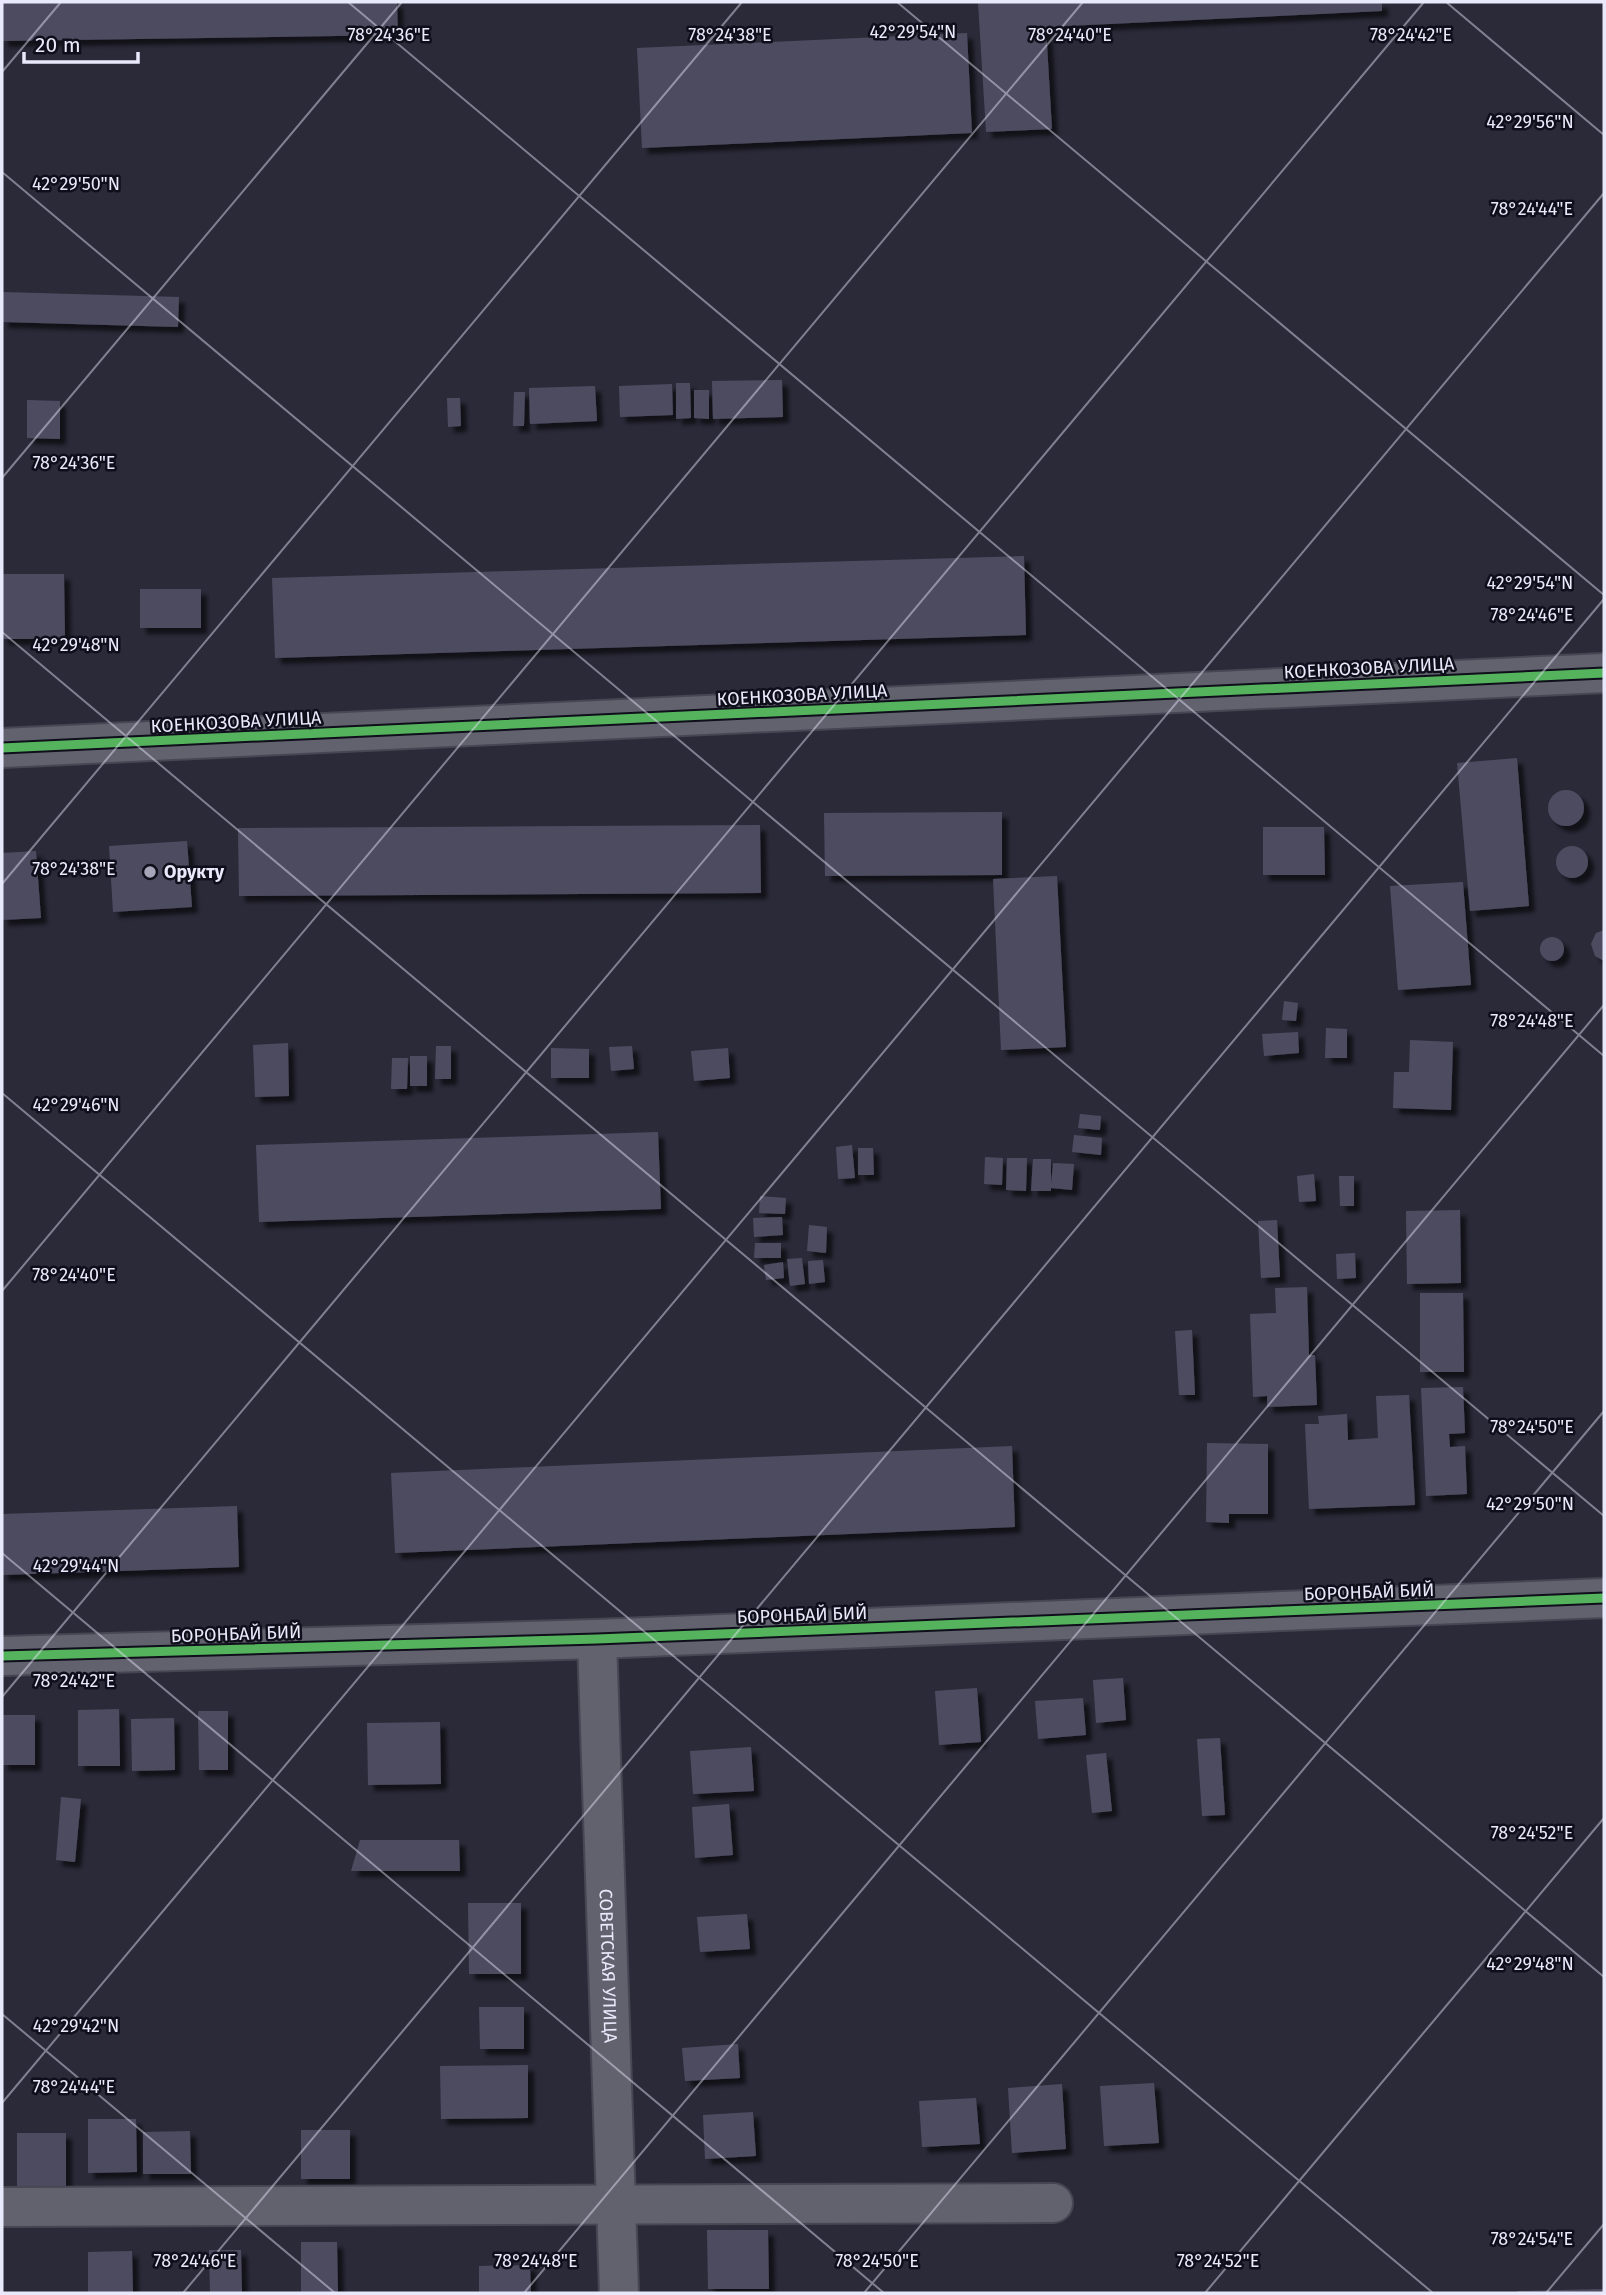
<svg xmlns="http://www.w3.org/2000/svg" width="1606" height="2295" font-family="'Fira Sans',sans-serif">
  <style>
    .building { fill: #4d4c60; filter: url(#shadow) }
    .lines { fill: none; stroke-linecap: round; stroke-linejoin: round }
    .minor-casing { stroke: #474754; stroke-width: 42 }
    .minor { stroke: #62626f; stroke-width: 38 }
    .cycleway-casing { stroke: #0f0f1b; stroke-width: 13 }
    .cycleway { stroke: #56b35d; stroke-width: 9 }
    .ticks { fill: none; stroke: #e9e9fc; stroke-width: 2; stroke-opacity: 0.45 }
    .poi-dot { fill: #a6a6b8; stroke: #0f0f1b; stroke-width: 2.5 }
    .labels { text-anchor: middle; stroke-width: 5; stroke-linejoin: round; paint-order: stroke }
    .street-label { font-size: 18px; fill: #e9e9fc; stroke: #0f0f1b }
    .poi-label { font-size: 18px; font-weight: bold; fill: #e9e9fc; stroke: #0f0f1b; text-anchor: start }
    .ticks-label { font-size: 18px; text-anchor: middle; fill: #e9e9fc; stroke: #0f0f1b; stroke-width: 5; stroke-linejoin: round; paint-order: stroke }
  </style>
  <defs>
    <filter id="shadow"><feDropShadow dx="6" dy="6" stdDeviation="2" flood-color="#0009"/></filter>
  </defs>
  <rect width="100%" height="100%" fill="#2b2a39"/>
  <!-- building -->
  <g class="building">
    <path d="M 2,2 L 397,2 L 398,35 L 2,41 Z"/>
    <path d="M 978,2 L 1382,2 L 1382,11 L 1046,27 L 1052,129 L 986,132 Z"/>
    <path d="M 967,33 L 972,133 L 642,148 L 637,48 Z"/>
    <path d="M 2,292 L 179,297 L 178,327 L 2,322 Z"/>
    <path d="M 782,380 L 783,417 L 713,419 L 712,381 Z"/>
    <path d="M 676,383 L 690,383 L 691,418 L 676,419 Z"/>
    <path d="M 672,384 L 673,415 L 620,417 L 619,386 Z"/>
    <path d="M 595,386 L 597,421 L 530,424 L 529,388 Z"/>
    <path d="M 694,390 L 709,390 L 709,419 L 694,418 Z"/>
    <path d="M 514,392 L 525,392 L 524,426 L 513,426 Z"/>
    <path d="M 447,398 L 460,398 L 461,426 L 448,427 Z"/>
    <path d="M 27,400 L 60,401 L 60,439 L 27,438 Z"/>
    <path d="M 1024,556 L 1026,635 L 275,658 L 272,578 Z"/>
    <path d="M 2,574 L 64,574 L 65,639 L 2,639 Z"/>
    <rect x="140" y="589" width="61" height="39"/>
    <path d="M 1517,758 L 1529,906 L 1470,911 L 1457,763 Z"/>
    <circle cx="1566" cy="808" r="18"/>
    <path d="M 1002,812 L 1002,875 L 825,876 L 824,813 Z"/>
    <path d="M 760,825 L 761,893 L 239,896 L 238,828 Z"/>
    <path d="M 1263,827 L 1324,827 L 1325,875 L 1263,875 Z"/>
    <path d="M 187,841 L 192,907 L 113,912 L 109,846 Z"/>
    <circle cx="1572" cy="862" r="16"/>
    <path d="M 36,851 L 41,918 L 2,920 L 2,853 Z"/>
    <path d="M 1057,876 L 1066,1047 L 1001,1050 L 993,879 Z"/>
    <path d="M 1463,882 L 1471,985 L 1398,990 L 1390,886 Z"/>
    <path d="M 1604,930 L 1604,961 L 1595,956 L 1591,944 L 1596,933 Z"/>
    <circle cx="1552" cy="949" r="12"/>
    <path d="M 1284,1001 L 1298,1003 L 1296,1021 L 1282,1020 Z"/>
    <path d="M 1326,1028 L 1347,1029 L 1347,1058 L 1325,1058 Z"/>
    <path d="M 1298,1032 L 1299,1053 L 1264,1056 L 1262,1034 Z"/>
    <path d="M 1410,1040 L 1453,1042 L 1451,1110 L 1393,1108 L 1394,1072 L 1409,1072 Z"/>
    <path d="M 288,1043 L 289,1096 L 255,1097 L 253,1045 Z"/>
    <path d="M 436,1046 L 451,1046 L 451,1079 L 435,1079 Z"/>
    <path d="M 632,1046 L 634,1069 L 611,1071 L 609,1047 Z"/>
    <path d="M 551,1048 L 589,1049 L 589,1078 L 551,1078 Z"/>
    <path d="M 728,1048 L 730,1078 L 694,1081 L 691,1051 Z"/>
    <rect x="410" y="1056" width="17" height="30"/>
    <path d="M 392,1058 L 408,1058 L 407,1089 L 391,1089 Z"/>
    <path d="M 1080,1114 L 1101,1116 L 1100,1130 L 1078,1128 Z"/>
    <path d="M 658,1132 L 661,1209 L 259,1222 L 256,1145 Z"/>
    <path d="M 1074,1135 L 1102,1138 L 1101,1155 L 1072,1152 Z"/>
    <path d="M 852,1145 L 855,1178 L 838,1179 L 836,1147 Z"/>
    <path d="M 858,1148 L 873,1148 L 874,1175 L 858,1175 Z"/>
    <path d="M 985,1157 L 1003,1158 L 1002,1185 L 984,1184 Z"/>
    <path d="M 1007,1158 L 1027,1158 L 1026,1191 L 1006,1190 Z"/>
    <path d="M 1033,1159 L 1051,1159 L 1051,1184 L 1053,1163 L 1074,1164 L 1072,1190 L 1051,1188 L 1051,1191 L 1031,1191 Z"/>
    <path d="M 1314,1174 L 1316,1201 L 1299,1202 L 1297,1176 Z"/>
    <path d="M 1339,1176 L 1354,1176 L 1354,1206 L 1340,1206 Z"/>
    <path d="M 760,1196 L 786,1198 L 785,1214 L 759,1213 Z"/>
    <path d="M 1460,1210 L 1461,1283 L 1407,1284 L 1406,1211 Z"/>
    <path d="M 782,1217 L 783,1235 L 754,1237 L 753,1218 Z"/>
    <path d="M 1277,1220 L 1280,1277 L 1261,1278 L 1258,1221 Z"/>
    <path d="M 809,1225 L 827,1227 L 826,1253 L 807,1251 Z"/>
    <path d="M 755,1243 L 781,1243 L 781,1258 L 754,1258 Z"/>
    <path d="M 1355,1253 L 1356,1278 L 1337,1279 L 1336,1254 Z"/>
    <path d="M 802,1258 L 805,1284 L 790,1286 L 787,1259 Z"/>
    <path d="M 823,1260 L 825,1282 L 809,1284 L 808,1261 Z"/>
    <path d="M 783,1262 L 784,1278 L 766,1280 L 764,1265 Z"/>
    <path d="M 1307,1287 L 1309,1355 L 1315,1355 L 1317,1405 L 1267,1407 L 1267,1396 L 1253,1397 L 1250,1314 L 1276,1313 L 1275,1288 Z"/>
    <path d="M 1420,1293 L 1463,1293 L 1464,1372 L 1420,1372 Z"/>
    <path d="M 1192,1330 L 1195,1395 L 1179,1395 L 1175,1331 Z"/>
    <path d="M 1463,1387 L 1465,1433 L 1449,1434 L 1450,1447 L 1465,1446 L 1467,1494 L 1426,1496 L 1421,1388 Z"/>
    <path d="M 1409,1395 L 1415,1505 L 1309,1509 L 1305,1424 L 1319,1424 L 1318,1416 L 1347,1414 L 1348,1440 L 1378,1438 L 1376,1396 Z"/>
    <path d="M 1207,1443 L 1268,1444 L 1268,1514 L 1229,1514 L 1229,1523 L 1206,1522 Z"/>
    <path d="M 1012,1446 L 1015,1527 L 395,1553 L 391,1473 Z"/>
    <path d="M 237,1506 L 239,1567 L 2,1575 L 2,1514 Z"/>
    <path d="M 1123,1678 L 1126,1720 L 1096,1723 L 1093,1680 Z"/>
    <path d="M 977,1688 L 981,1742 L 939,1745 L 935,1691 Z"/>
    <path d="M 1083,1698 L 1086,1735 L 1038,1739 L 1035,1701 Z"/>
    <path d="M 119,1709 L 120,1766 L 78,1766 L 78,1710 Z"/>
    <path d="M 198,1711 L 228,1711 L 228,1770 L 199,1770 Z"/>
    <rect x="2" y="1715" width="33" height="50"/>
    <path d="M 174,1718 L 175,1770 L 132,1771 L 131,1719 Z"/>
    <path d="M 440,1722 L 441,1784 L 368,1785 L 367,1723 Z"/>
    <path d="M 1220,1738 L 1225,1815 L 1202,1816 L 1197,1739 Z"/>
    <path d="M 751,1747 L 754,1791 L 693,1794 L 690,1751 Z"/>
    <path d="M 1106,1753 L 1112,1811 L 1092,1813 L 1086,1755 Z"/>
    <path d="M 61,1797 L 81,1799 L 75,1862 L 56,1860 Z"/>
    <path d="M 729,1804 L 733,1855 L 695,1858 L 692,1807 Z"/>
    <path d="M 360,1840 L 459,1840 L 460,1871 L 351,1871 Z"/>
    <path d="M 468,1903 L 521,1903 L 521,1974 L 469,1974 Z"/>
    <path d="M 747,1914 L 750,1949 L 700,1952 L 697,1917 Z"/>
    <path d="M 479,2007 L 524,2007 L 524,2049 L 480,2049 Z"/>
    <path d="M 738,2044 L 740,2078 L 685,2081 L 682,2048 Z"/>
    <path d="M 528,2065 L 528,2118 L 441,2119 L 440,2066 Z"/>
    <path d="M 1154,2083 L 1159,2143 L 1104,2146 L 1100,2086 Z"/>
    <path d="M 1062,2084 L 1066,2149 L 1012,2153 L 1008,2088 Z"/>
    <path d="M 976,2098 L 980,2144 L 922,2147 L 919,2101 Z"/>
    <path d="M 753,2112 L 756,2156 L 705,2159 L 703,2115 Z"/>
    <path d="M 88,2119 L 136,2119 L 137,2172 L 88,2173 Z"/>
    <rect x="301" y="2130" width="49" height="49"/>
    <path d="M 190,2131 L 191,2174 L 143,2174 L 143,2132 Z"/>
    <rect x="17" y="2133" width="49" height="56"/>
    <path d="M 707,2230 L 768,2230 L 769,2289 L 708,2289 Z"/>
    <path d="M 301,2242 L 337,2242 L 338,2293 L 301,2293 Z"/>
    <path d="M 209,2250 L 241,2250 L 242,2293 L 210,2293 Z"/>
    <path d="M 132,2251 L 133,2293 L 88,2293 L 88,2252 Z"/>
    <path d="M 530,2265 L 531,2293 L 479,2293 L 479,2266 Z"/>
    <path d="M 1604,2289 L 1604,2293 L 1517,2293 L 1517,2291 Z"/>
  </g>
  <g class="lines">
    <!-- minor casing -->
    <g class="minor-casing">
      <g id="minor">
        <path d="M 2,748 L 1604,673"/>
        <path id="s1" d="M 597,1639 L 619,2293"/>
        <path d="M 2,1656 L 597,1639 L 1604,1598"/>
        <path d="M 2,2207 L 1053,2203"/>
      </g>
    </g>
    <!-- minor -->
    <use href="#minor" class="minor"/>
    <!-- cycleway casing -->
    <g class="cycleway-casing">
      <g id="cycleway">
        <path d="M 2,748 L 1604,673"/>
        <path d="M 2,1656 L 597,1639 L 1604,1598"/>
      </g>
    </g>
    <!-- cycleway -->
    <use href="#cycleway" class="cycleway"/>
  </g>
  <!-- ticks -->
  <path class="ticks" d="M 348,2 L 1604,1056M 897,2 L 1604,595M 1446,2 L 1604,135M 2,72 L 61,2M 2,172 L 1604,1516M 2,478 L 402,2M 2,632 L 1604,1977M 2,884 L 742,2M 2,1093 L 1433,2293M 2,1291 L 1083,2M 2,1553 L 884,2293M 2,1697 L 1424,2M 2,2014 L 335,2293M 2,2103 L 1604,193M 183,2293 L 1604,599M 524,2293 L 1604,1005M 864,2293 L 1604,1411M 1205,2293 L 1604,1818M 1546,2293 L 1604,2224"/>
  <!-- markers -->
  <circle class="poi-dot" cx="150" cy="872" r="7"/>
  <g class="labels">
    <!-- street labels -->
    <g class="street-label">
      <text transform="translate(1369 668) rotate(-3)" y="6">КОЕНКОЗОВА УЛИЦА</text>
      <text transform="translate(802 695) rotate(-3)" y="6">КОЕНКОЗОВА УЛИЦА</text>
      <text transform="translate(236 722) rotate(-3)" y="6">КОЕНКОЗОВА УЛИЦА</text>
      <text transform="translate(1369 1592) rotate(-2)" y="6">БОРОНБАЙ БИЙ</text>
      <text transform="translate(802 1615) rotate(-2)" y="6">БОРОНБАЙ БИЙ</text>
      <text transform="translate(236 1634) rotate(-2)" y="6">БОРОНБАЙ БИЙ</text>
      <text dy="6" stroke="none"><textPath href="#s1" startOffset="327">СОВЕТСКАЯ УЛИЦА</textPath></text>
    </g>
    <!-- poi labels -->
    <g class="poi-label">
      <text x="164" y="878">Орукту</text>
    </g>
  </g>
  <g class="ticks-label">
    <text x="913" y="38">42°29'54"N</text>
    <text x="389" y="41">78°24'36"E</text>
    <text x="730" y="41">78°24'38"E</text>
    <text x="1070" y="41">78°24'40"E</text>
    <text x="1411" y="41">78°24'42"E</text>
    <text x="1530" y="128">42°29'56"N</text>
    <text x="76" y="190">42°29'50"N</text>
    <text x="1532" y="215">78°24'44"E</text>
    <text x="74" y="469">78°24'36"E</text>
    <text x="1530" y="589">42°29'54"N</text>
    <text x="1532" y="621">78°24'46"E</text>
    <text x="76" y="651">42°29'48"N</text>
    <text x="74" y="875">78°24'38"E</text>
    <text x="1532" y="1027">78°24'48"E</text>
    <text x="76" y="1111">42°29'46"N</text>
    <text x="74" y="1281">78°24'40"E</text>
    <text x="1532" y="1433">78°24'50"E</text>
    <text x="1530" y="1510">42°29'50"N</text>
    <text x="76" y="1572">42°29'44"N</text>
    <text x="74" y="1687">78°24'42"E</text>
    <text x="1532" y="1839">78°24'52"E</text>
    <text x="1530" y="1970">42°29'48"N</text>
    <text x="76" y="2032">42°29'42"N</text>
    <text x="74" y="2093">78°24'44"E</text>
    <text x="1532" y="2245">78°24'54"E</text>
    <text x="195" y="2267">78°24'46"E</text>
    <text x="536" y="2267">78°24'48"E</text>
    <text x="877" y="2267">78°24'50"E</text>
    <text x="1218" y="2267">78°24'52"E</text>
  </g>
  <!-- border -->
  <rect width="1606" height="2295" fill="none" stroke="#e9e9fc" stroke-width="7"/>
  <!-- scale -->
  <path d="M24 52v10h114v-10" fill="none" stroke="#e9e9fc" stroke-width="3.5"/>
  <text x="35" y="52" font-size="21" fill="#e9e9fc" stroke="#0f0f1b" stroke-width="5" paint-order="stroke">20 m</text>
</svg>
